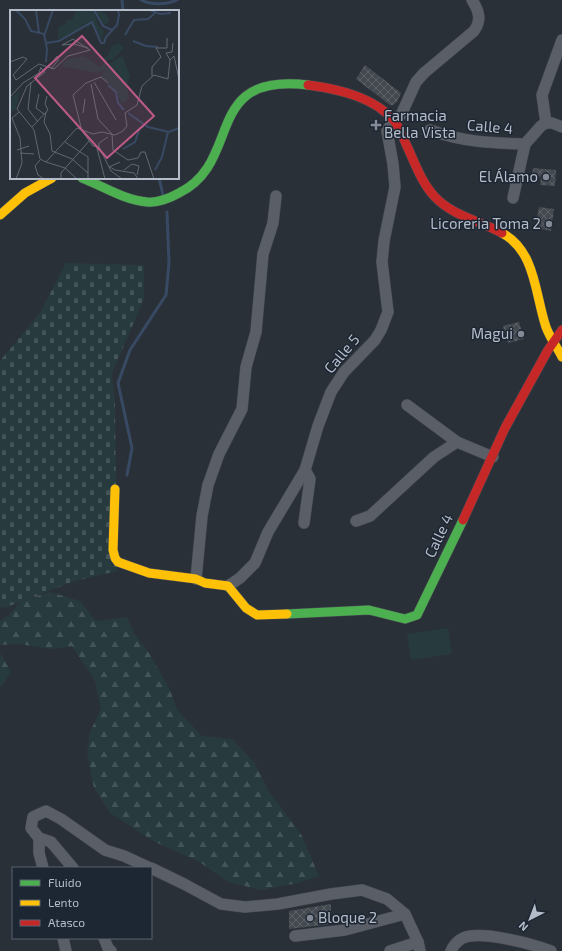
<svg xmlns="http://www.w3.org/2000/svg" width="562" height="951" font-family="'Exo 2',sans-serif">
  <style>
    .green { fill: #273a3e }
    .forest { fill: url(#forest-firs) }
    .cemetery { fill: url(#cemetery-stones) }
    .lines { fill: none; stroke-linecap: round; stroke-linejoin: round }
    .stream { stroke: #384963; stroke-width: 3 }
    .building { fill: url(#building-cross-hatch) }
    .street-casing { stroke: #484c53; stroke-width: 12 }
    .fast-casing { stroke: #484c53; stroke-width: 10 }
    .slow-casing { stroke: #484c53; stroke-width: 10 }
    .jam-casing { stroke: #484c53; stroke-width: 10 }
    .street { stroke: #5a5e66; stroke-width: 11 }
    .fast { stroke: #4caf50; stroke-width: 9 }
    .slow { stroke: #ffc107; stroke-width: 9 }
    .jam { stroke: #c62828; stroke-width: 9 }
    .poi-dot { fill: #848b96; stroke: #1d2633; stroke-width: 1.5 }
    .labels { text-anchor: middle; stroke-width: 3; stroke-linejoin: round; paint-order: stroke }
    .poi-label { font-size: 15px; fill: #b4bcc9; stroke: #1d2633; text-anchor: end }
    .street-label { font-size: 15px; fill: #b4bcc9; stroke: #1d2633 }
    .inset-river { fill: none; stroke: #384963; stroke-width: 2 }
    .inset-road { fill: none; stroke: #616872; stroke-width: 1 }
    .view { fill: #bc5a87; fill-opacity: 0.15; stroke: #bc5a87; stroke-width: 2 }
    .inset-edge { fill: none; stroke: #b4bcc9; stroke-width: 2 }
  </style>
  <defs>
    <pattern id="forest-firs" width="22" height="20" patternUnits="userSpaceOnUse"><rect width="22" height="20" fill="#273a3e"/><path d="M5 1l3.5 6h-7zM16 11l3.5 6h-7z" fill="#445559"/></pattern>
    <pattern id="cemetery-stones" width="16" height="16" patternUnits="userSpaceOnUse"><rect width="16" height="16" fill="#273a3e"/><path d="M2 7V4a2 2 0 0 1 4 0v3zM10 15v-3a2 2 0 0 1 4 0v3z" fill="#445559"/></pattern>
    <pattern id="building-cross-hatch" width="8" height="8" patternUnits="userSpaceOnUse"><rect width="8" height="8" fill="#444950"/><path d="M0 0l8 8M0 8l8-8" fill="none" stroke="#5d6168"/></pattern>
  </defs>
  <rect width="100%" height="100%" fill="#2a3038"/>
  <!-- green -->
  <path class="green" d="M 448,628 L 452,654 L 411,660 L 407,634 Z"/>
  <!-- forest -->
  <g class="forest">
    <path d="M 50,592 L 80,601 L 96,621 L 127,617 L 134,633 L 149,653 L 169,688 L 178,711 L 202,736 L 232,739 L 254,762 L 268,790 L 301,834 L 319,876 L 298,883 L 261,890 L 229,882 L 198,861 L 155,842 L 110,813 L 94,788 L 87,752 L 90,732 L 101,709 L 95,681 L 72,646 L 52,649 L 19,644 L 0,645 L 0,621 L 10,614 L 21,601 Z"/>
    <path d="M 0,653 L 11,672 L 1,687 L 0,686 Z"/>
  </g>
  <!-- cemetery -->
  <path class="cemetery" d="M 66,263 L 144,265 L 144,299 L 112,373 L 115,404 L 117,571 L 75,581 L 4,608 L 0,607 L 0,361 L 40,313 Z"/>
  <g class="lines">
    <!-- stream -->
    <g class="stream">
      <path d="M 122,0 L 123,11"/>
      <path d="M 141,0 C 151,5 166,5 177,0"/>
      <path d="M 159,178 L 163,195"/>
      <path d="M 127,475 L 132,448 L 118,383 L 130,350 L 166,295 L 169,263 L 167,212"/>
    </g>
  </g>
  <!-- building -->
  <g class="building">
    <path d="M 365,65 L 401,93 L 397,102 L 393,105 L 390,105 L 356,79 Z"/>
    <path d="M 533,168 L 556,170 L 555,186 L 540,185 L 541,177 L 532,176 Z"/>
    <path d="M 539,207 L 554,209 L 551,231 L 535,228 Z"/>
    <path d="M 519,322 L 524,339 L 508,343 L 503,326 Z"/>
    <path d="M 331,904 L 331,924 L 289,929 L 289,911 Z"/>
  </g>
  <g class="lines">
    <!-- street casing -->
    <g class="street-casing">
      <g id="street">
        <path d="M 546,123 L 542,95 L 562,40"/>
        <path d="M 430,130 C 462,142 491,143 525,144"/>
        <path d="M 513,198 L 525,144 L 541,126 L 546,123 L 552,123 L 562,127"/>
        <path d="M 407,405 L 457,442 L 493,457"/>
        <path d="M 356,521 L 370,516 L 434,457 L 457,442"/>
        <path d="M 304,523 L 310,479 L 305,470"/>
        <path d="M 196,579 L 202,516 L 208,485 L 219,454 L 242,409 L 246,367 L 256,332 L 263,254 L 273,223 L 276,196"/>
        <path d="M 228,586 L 240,578 L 255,563 L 268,532 L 305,470 L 318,426 L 331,392 L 344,372 L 375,340 L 381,330 L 388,312 L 382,262 L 384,241 L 395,187 L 393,164 L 387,131 L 394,120 L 401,115 L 416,82 L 424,73 L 474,31 C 482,20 479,11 472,0"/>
        <path d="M 39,838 L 51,842 L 73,868"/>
        <path d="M 43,868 L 39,853 L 39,838 L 31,828 L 33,817 L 46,811 L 61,819 L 105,850 L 124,856 L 150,868"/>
        <path d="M 151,868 L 184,884 L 221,904 L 245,907 L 278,904 L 331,894 L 362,890 L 387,899 L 405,914 L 418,942 L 420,951"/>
        <path d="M 295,936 L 345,930 L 405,914"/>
        <path d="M 63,938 L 66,951"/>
        <path d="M 104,938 L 108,948 L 111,951"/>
        <path d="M 390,951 L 418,942"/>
        <path d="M 451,951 C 453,946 458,940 463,938 C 481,930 532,944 551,951"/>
      </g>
    </g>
    <!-- fast casing -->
    <g class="fast-casing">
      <g id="fast">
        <path d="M 82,178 C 103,186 124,200 147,202 C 158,203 170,198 179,193 C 244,161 201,72 308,85"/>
        <path d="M 287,614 L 369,610 L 405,619 L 417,615 L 463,520"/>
      </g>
    </g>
    <!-- slow casing -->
    <g class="slow-casing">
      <g id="slow">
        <path d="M 0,215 L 25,193 L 52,178"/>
        <path d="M 502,233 C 536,251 535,295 546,327 C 550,338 557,347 562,357"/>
        <path d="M 115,489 L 113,550 L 115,558 L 118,562 L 149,573 L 196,579 L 205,583 L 228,586 L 246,608 L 257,615 L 287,614"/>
      </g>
    </g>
    <!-- jam casing -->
    <g class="jam-casing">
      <g id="jam">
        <path d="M 308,85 C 338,89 375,97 395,122 C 400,129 403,137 406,144 C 415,163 421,182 435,197 C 453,216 480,221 502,233"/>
        <path d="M 463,520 L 505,428 L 548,350 L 562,330"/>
      </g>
    </g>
    <!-- street -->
    <use href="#street" class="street"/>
    <!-- fast -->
    <use href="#fast" class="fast"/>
    <!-- slow -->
    <use href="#slow" class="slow"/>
    <!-- jam -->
    <use href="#jam" class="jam"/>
  </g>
  <!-- markers -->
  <g class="poi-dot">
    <path d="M374 119h4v4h4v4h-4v4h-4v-4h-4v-4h4z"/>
    <circle cx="546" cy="177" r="4"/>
    <circle cx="549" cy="224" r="4"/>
    <circle cx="521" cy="334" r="4"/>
    <circle cx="310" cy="918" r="4"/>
  </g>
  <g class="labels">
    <!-- poi labels -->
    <g class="poi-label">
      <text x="384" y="121" text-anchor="start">Farmacia<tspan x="384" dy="17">Bella Vista</tspan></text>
      <text x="538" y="182">El Álamo</text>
      <text x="541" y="229">Licoreria Toma 2</text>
      <text x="513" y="339">Magui</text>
      <text x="318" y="923" text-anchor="start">Bloque 2</text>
    </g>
    <!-- street labels -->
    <g class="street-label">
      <text transform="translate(490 127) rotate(5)" y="5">Calle 4</text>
      <text transform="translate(342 354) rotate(-50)" y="5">Calle 5</text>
      <text transform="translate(439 536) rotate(-65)" y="5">Calle 4</text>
    </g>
  </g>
  <!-- overview -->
  <g transform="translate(10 10)">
    <rect width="169" height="169" fill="#2a3038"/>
    <path d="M 67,0 L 90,0 L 97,5 L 99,12 L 93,16 L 88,5 L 85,4 L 88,16 L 94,21 L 92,30 L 85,18 L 80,15 L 78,19 L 73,14 L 65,23 L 48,30 L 48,17 L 56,14 L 56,11 L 62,9 ZM 109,33 L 114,38 L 102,50 L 98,49 L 95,60 L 87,63 L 51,56 L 58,49 L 74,46 L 90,57 L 96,51 L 92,48 L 97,47 L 102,36 Z" fill="#273a3e"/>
    <path d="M 109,47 L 113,47 L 120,66 L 117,75 L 119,88 L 112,94 L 107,83 L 91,66 L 98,55 Z" fill="#273a3e"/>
    <path d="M 10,80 L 6,99 L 0,102 L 1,88 Z" fill="#273a3e"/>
    <path class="inset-river" d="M 6,0 L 15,9 L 21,21 L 34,24 L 37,39 L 36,52M 26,0 L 29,23M 84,0 L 93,16 L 102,20M 140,0 L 150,4 L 161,3M 115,25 L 124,10 L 138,9 L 145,3M 34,26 L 43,0M 123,31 L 136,36 L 148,37M 36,33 L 49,31 L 82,12 L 91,33 L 94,33 L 96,27 L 107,15 L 109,5 L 108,0M 98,75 L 106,82 L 108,93 L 114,100M 118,103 L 138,117 L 159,122 L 169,118M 113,139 L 125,132 L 130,118 L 134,116M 145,160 L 152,147 L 158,122"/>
    <path class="inset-road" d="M 169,5 L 169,20M 52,35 L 64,34 L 78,38M 160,50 L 156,43 L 162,42 L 163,33M 0,52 L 13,47 L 17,49 L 3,65 L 6,70 L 29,54 L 44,59 L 58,46 L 80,40 L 63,29 L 52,35M 38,58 L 47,46M 41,59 L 49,49M 142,66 L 142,57 L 151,47 L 146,38 L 157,38 L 157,28M 21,72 L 18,99 L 28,112M 84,72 L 106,110M 13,73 L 29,63 L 31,57M 98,73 L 91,67 L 76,73 L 63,85 L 72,121 L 83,136 L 89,137 L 89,133 L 98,127M 81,74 L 88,109 L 102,124 L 103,140 L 118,150 L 128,148 L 131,142 L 135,142 L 144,169M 17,76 L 35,62 L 31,58M 17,76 L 7,99 L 24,120 L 30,149 L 36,152 L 67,118 L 83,124 L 92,122 L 105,125 L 113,121 L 117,116 L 115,103 L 127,95 L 132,76 L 144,65 L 158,69 L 160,50 L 164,46 L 169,69M 29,84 L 26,98 L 34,104M 0,87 L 13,73M 36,102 L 34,112 L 40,124 L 42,141 L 62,149 L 78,163M 73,103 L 75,89M 22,117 L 38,100 L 35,94 L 37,86M 55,132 L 78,147 L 78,169M 89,137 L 101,161 L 112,169M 87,138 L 95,169M 7,140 L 19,136M 10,143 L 24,144M 30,150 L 25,156 L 28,165 L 34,169M 36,152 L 55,158 L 67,169M 99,157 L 110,152M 100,157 L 105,160 L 124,163 L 128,169M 114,160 L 122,154 L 129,156 L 127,165M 6,169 L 12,153 L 10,128 L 2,108 L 9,102M 51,169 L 51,163 L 79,131"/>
    <path class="view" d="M 72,26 L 144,106 L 97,148 L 25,68 Z"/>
    <rect width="169" height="169" class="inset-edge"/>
  </g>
  <!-- legend -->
  <rect x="12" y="867" width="140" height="72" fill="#1d2633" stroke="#59626f"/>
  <rect x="20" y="880" width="20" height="6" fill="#4caf50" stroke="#59626f"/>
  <text x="48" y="887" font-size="12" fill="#b4bcc9">Fluido</text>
  <rect x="20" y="900" width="20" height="6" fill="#ffc107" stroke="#59626f"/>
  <text x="48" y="907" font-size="12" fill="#b4bcc9">Lento</text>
  <rect x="20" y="920" width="20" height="6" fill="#c62828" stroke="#59626f"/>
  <text x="48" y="927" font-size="12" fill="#b4bcc9">Atasco</text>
  <!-- north arrow -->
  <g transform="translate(530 919) rotate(222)" stroke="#1d2633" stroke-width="3" paint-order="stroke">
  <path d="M0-3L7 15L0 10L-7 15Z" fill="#b4bcc9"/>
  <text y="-6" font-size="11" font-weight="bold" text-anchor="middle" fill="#b4bcc9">N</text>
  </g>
</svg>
